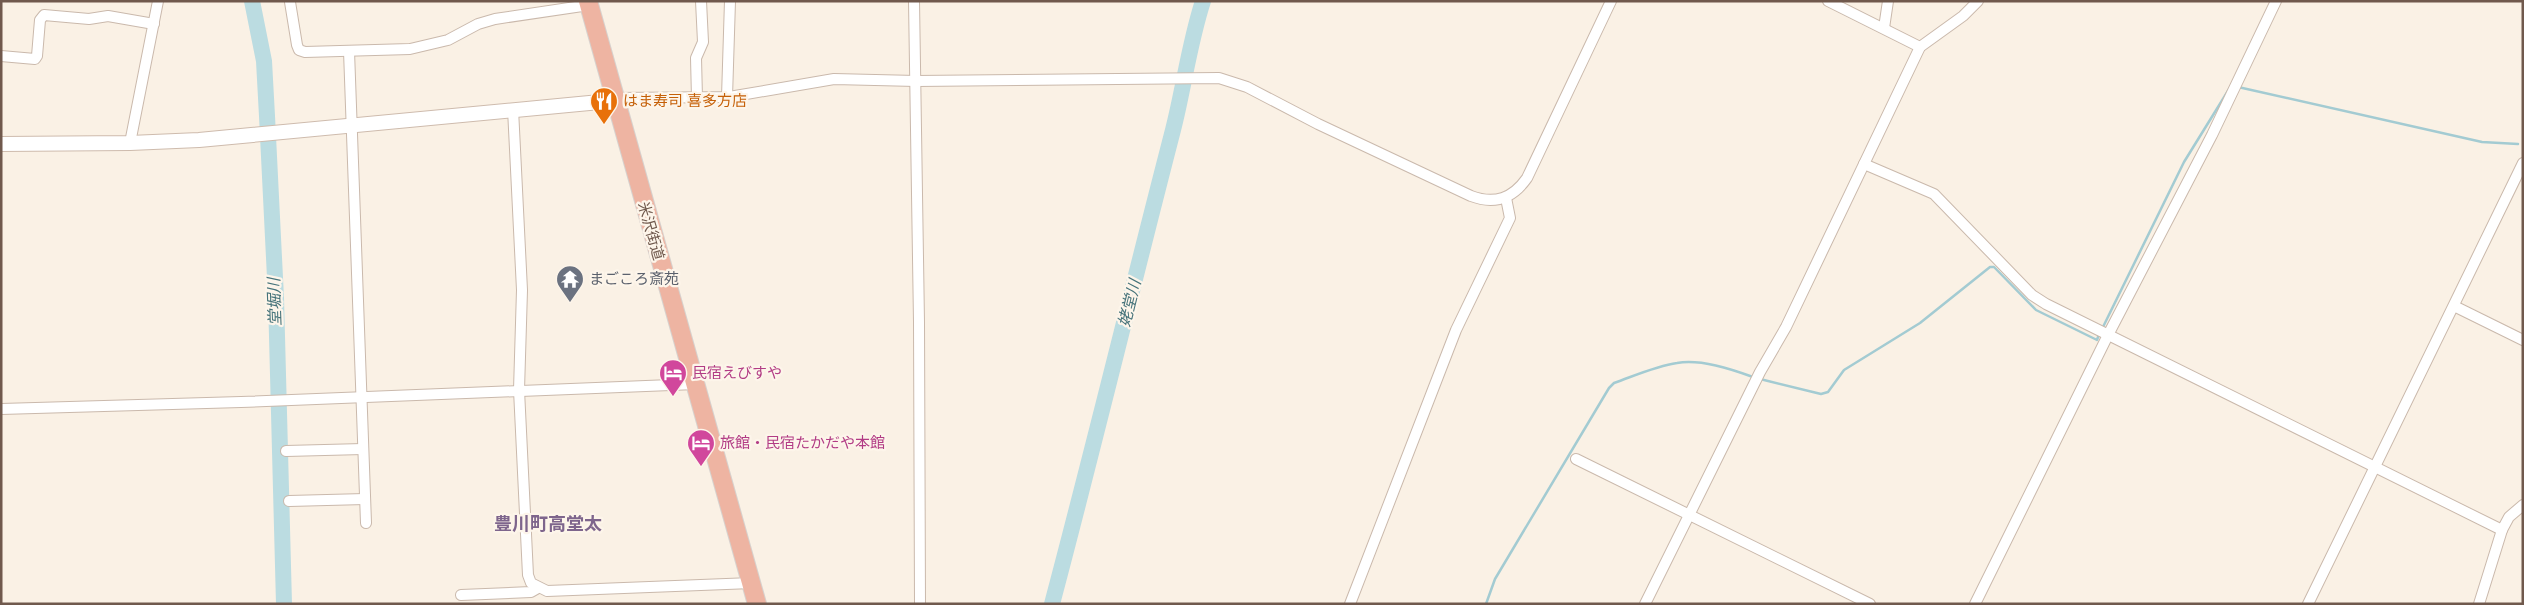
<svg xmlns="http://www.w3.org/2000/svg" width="2524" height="605" font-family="'Varela Round','Noto Sans JP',sans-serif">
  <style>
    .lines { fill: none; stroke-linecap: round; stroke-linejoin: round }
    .stream { stroke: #a3cbd2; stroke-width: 2.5 }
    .river { stroke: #bbdce1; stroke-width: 16 }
    .street-casing { stroke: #cab9ac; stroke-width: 12 }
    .secondary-casing { stroke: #cebbad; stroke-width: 16 }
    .highway-casing { stroke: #d7d1cd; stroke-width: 20 }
    .street { stroke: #fff; stroke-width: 10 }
    .secondary { stroke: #fff; stroke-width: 14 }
    .highway { stroke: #eeb4a2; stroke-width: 18 }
    .labels { text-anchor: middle; stroke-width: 4.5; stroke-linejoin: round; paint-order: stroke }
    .food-label { font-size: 15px; fill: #c56008; stroke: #fdf5ea; text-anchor: start }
    .street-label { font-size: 15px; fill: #70594d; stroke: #fdf5ea }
    .worship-label { font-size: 15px; fill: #5b616d; stroke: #fdf5ea; text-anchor: start }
    .hotel-label { font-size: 15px; fill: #b23c85; stroke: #fdf5ea; text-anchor: start }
    .water-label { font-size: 16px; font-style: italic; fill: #46737a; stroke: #fdf5ea }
    .quarter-label { font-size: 18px; font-weight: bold; fill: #7e658c; stroke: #fdf5ea }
  </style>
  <rect width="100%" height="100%" fill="#faf1e5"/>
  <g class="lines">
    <!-- stream -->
    <g class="stream">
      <path d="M 2238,87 L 2482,142 L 2518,144"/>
      <path d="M 2102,329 L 2184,162 L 2231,86"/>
      <path d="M 1760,379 L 1821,394 L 1828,392 L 1844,370 L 1920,323 L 1990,267 L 1994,267 L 2036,310 L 2097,340 L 2098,337"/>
      <path d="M 1486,604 L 1495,579 L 1609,388 L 1614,383 C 1634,376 1656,366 1677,363 C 1701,359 1731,369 1753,377"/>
    </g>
    <!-- river -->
    <g class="river">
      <path d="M 252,1 L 264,61 L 267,116 L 276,298 L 284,604"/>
      <path d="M 1052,604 C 1094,446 1132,288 1173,130 C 1184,87 1189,44 1203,1"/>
    </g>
    <!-- street casing -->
    <g class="street-casing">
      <g id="street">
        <path d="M 914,1 L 919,322 L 920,604"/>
        <path d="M 1828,1 L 1920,47"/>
        <path d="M 290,2 L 297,45 L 299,50 L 305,52 L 410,49 L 448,40 L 478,24 L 495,19 L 589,5"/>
        <path d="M 1884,28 L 1888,1"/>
        <path d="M 349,51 L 366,523"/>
        <path d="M 1,56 L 35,59 L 37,56 L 40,20 L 44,15 L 89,19 L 108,16 L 154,24"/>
        <path d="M 727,97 L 730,1"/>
        <path d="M 614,98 L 729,97 L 834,79 L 916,81 L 1219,78 L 1247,87 L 1318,124 L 1471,196 C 1495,205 1513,198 1527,178 L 1611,1"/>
        <path d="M 697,98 L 696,58 L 703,42 L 701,1"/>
        <path d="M 513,109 L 522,290 L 519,390 L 528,575 L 531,583 L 547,591 L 752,583"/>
        <path d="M 130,143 L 158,1"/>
        <path d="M 1864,164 L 1934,194 L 2032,295 L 2046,304 L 2502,530"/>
        <path d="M 2454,306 L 2523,340"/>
        <path d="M 1,409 L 241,402 L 696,384"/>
        <path d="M 286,451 L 363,449"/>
        <path d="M 1576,459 L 1870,604"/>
        <path d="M 289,501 L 365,499"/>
        <path d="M 461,595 L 531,592 L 538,588"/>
        <path d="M 1350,604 L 1456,330 L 1510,218 L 1506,198"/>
        <path d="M 1645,604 L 1760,372 L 1786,327 L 1920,47 L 1963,16 L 1978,1"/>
        <path d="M 1975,604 L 2108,335 L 2212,135 L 2276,1"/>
        <path d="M 2308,604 L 2523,163"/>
        <path d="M 2479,604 L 2502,530 L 2509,517 L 2523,505"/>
      </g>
    </g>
    <!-- secondary casing -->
    <g class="secondary-casing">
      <path id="secondary" d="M 1,144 L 130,143 L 199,140 L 600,102 L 614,98"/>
    </g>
    <!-- highway casing -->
    <g class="highway-casing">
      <path id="highway" d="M 588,1 L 757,604"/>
    </g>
    <!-- street -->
    <use href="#street" class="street"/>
    <!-- secondary -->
    <use href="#secondary" class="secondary"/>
    <!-- highway -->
    <use href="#highway" class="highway"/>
  </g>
  <!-- icons -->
  <defs>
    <g id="restaurant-pin" transform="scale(1.4375)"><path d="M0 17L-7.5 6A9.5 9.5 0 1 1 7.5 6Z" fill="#e8710a" stroke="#fdf5ea"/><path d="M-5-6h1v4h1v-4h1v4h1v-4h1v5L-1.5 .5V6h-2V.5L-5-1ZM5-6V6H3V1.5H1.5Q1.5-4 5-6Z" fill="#fff"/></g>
    <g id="temple-pin" transform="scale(1.4375)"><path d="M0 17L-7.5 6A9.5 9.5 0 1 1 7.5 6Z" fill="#6b7280" stroke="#fdf5ea"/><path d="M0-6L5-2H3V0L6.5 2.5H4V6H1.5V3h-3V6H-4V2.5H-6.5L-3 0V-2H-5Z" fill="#fff"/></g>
    <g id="hotel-pin" transform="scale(1.4375)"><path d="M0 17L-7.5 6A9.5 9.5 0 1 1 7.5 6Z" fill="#d1479c" stroke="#fdf5ea"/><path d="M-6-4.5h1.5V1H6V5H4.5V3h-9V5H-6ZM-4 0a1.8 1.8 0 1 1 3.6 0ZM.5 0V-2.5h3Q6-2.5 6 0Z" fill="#fff"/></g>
  </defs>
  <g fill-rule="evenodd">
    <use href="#restaurant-pin" x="604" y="101"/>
    <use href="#temple-pin" x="570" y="279"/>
    <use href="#hotel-pin" x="673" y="373"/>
    <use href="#hotel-pin" x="701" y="443"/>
  </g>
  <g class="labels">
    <!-- food labels -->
    <g class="food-label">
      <text x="623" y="106">はま寿司 喜多方店</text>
    </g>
    <!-- street labels -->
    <g class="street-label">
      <text transform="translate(651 231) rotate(74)" y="5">米沢街道</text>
    </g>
    <!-- worship labels -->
    <g class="worship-label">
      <text x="589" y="284">まごころ斎苑</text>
    </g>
    <!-- hotel labels -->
    <g class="hotel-label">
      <text x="692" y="378">民宿えびすや</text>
      <text x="720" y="448">旅館・民宿たかだや本館</text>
    </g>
    <!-- water labels -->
    <g class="water-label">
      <text transform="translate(274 302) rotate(-92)" y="6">堂堀川</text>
      <text transform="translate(1129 303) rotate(-76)" y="6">姥堂川</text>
    </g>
    <!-- quarter labels -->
    <g class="quarter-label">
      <text x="548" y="530">豊川町高堂太</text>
    </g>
  </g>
  <!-- border -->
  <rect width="2524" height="605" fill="none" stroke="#70594d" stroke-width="5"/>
</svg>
